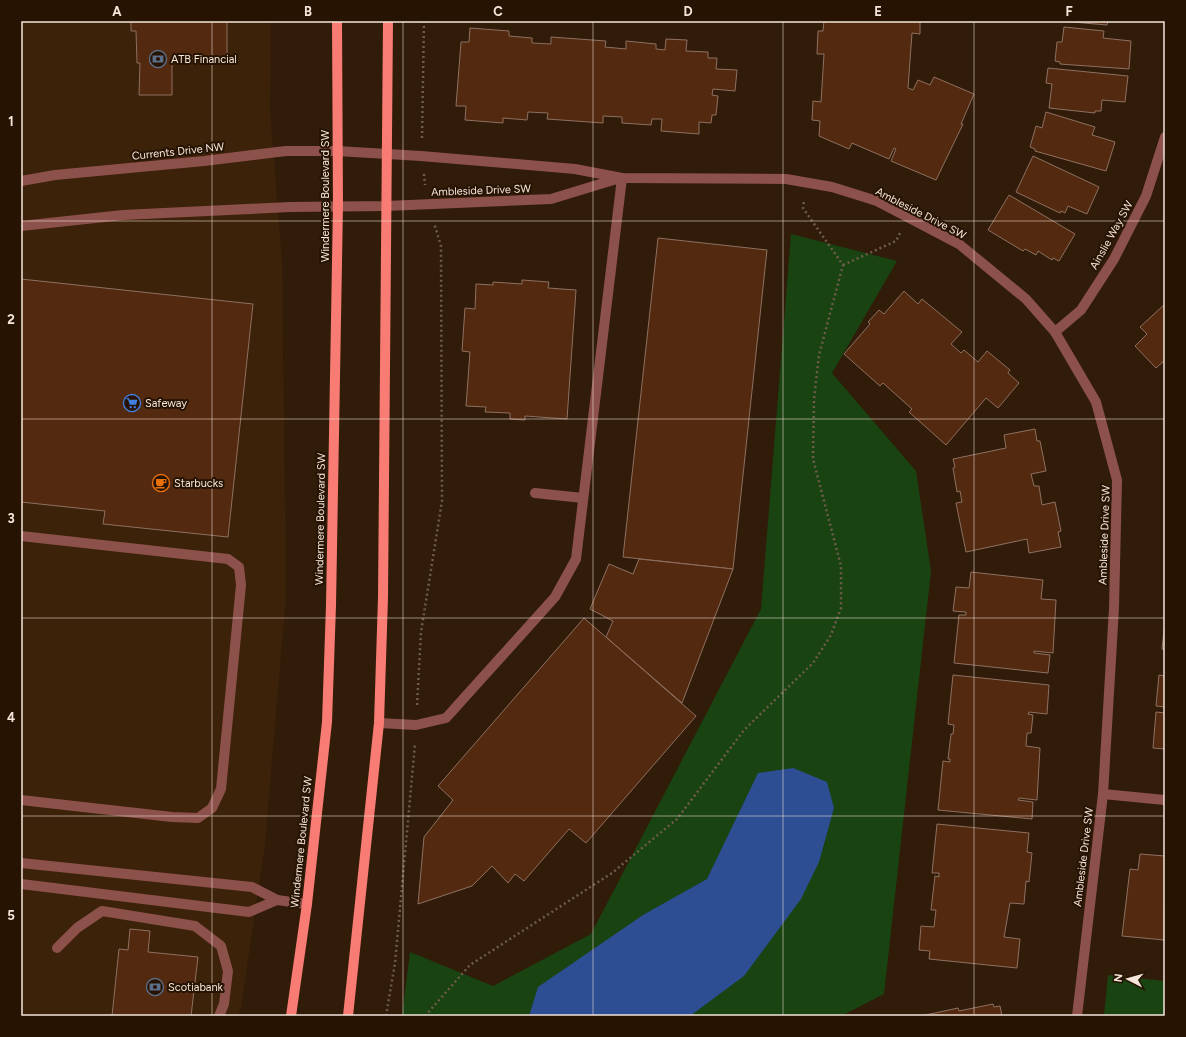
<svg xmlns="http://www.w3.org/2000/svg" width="1186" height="1037" font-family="Figtree,sans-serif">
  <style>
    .built { fill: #3c2209 }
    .green { fill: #194311 }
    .water { fill: #2d4e93 }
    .building { fill: #532910; stroke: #8e7061 }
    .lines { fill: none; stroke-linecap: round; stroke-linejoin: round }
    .path { stroke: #6f5c4d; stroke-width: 2.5; stroke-dasharray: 2 3; stroke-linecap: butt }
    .minor { stroke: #8d514c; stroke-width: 10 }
    .major { stroke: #f87c73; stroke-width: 10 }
    .grid { fill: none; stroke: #f5e6db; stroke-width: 1; stroke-opacity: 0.55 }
    .labels { text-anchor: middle; stroke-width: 4; stroke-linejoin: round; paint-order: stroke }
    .poi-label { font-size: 11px; fill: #f5e6db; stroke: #271302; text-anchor: start }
    .street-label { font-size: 11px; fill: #f5e6db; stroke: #271302 }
    .neatline { fill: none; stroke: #f5e6db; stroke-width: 1.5 }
    .grid-label { font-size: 13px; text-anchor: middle; font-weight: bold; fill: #f5e6db }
  </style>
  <rect width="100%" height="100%" fill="#311c0a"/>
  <!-- built -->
  <path class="built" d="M 21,21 L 271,21 L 270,110 L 282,262 L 286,594 L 265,844 L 241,1007 L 238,1016 L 21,1016 Z"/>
  <!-- green -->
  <g class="green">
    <path d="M 791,234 L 897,261 L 832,373 L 916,471 L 931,571 L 884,994 L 841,1016 L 402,1016 L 410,952 L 493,986 L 591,934 L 761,609 Z"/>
    <path d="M 1108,975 L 1165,981 L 1165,1016 L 1104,1016 Z"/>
  </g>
  <!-- water -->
  <path class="water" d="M 793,768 L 827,782 L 834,808 L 819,862 L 801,899 L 744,976 L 690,1016 L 529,1016 L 538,987 L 643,915 L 707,879 L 758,773 Z"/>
  <!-- building -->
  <g class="building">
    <path d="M 131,21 L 227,21 L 227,57 L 215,57 L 215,59 L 178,58 L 178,62 L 172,62 L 172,95 L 139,95 L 140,63 L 137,63 L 136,31 L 131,31 Z"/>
    <path d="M 824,21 L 920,21 L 920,34 L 912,33 L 908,88 L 913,90 L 918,80 L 930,85 L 934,77 L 974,94 L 961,124 L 963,124 L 936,180 L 891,161 L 896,149 L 894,148 L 889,159 L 852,143 L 849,149 L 819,136 L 820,121 L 812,120 L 813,101 L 821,102 L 824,54 L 817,54 L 818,31 L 823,31 Z"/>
    <path d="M 1061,21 L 1108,21 L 1107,25 Z"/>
    <path d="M 1064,27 L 1104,31 L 1103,38 L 1131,41 L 1129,69 L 1060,64 L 1060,62 L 1055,61 L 1057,42 L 1062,42 Z"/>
    <path d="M 470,28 L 509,31 L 509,36 L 532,38 L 532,43 L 551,44 L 551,37 L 606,41 L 605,47 L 626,49 L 626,41 L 656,44 L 656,49 L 665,50 L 666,39 L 687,40 L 686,51 L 708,52 L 708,58 L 717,58 L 716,69 L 737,70 L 735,91 L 713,89 L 712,95 L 718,96 L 716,115 L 712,115 L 711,123 L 699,122 L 699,134 L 661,131 L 662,119 L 652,119 L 651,125 L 622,123 L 622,117 L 603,116 L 603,123 L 547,119 L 548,113 L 528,112 L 527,120 L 503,118 L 503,123 L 465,120 L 466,106 L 456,106 L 461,42 L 469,42 Z"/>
    <path d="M 1048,68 L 1128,76 L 1125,102 L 1102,100 L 1101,111 L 1095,111 L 1095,113 L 1049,108 L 1052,84 L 1046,83 Z"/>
    <path d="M 1046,112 L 1095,127 L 1092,135 L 1115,142 L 1106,171 L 1035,151 L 1035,149 L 1030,147 L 1036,126 L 1042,128 Z"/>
    <path d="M 1033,156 L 1099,187 L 1087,214 L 1068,206 L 1065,213 L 1061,211 L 1060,213 L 1016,192 Z"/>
    <path d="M 1009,195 L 1075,234 L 1059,261 L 1053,258 L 1052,260 L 1038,251 L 1036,255 L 1025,249 L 1023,251 L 988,230 Z"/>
    <path d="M 658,238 L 767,250 L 733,569 L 623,557 Z"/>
    <path d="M 21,279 L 253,304 L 228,537 L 103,524 L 105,511 L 21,502 Z"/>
    <path d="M 522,280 L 549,282 L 548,288 L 576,290 L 567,419 L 525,416 L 525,420 L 510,419 L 510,413 L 485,412 L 486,407 L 466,406 L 470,352 L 462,351 L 465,308 L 475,309 L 476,284 L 493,285 L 493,282 L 522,284 Z"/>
    <path d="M 904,291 L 918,304 L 922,299 L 962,332 L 951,344 L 961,353 L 964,350 L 978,362 L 987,351 L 1010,370 L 1008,373 L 1019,383 L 998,408 L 986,398 L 946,445 L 909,412 L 912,409 L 883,383 L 880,386 L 844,354 L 870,324 L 868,322 L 879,310 L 884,314 Z"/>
    <path d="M 1165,304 L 1165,360 L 1156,368 L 1135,346 L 1147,334 L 1140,327 Z"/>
    <path d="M 1035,429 L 1037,441 L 1040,441 L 1046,471 L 1031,474 L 1034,486 L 1039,486 L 1042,505 L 1055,502 L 1061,531 L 1058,532 L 1061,547 L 1029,553 L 1027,539 L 966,552 L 956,503 L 962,502 L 960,491 L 957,492 L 953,468 L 955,467 L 953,459 L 1006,448 L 1004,435 Z"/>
    <path d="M 639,559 L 733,569 L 682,703 L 606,637 L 613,621 L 590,609 L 609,564 L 633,574 Z"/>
    <path d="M 971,572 L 1043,580 L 1041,599 L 1056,600 L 1053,653 L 1034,651 L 1034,653 L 1050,655 L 1048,673 L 954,663 L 959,615 L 966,615 L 966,612 L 953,611 L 956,587 L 969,588 Z"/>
    <path d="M 584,618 L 696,716 L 586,843 L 569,829 L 524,881 L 515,874 L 508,883 L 492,866 L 472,886 L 418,904 L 424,837 L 453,800 L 438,786 Z"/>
    <path d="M 1165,622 L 1165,650 L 1162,649 Z"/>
    <path d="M 953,675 L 1049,685 L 1047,714 L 1029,712 L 1028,714 L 1033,715 L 1031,733 L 1027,733 L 1026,746 L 1040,748 L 1037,800 L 1019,798 L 1018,800 L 1033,802 L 1032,819 L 938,810 L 943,761 L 950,762 L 950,759 L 948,759 L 951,734 L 953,734 L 954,725 L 948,724 Z"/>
    <path d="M 1159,675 L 1165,676 L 1165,707 L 1156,706 Z"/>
    <path d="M 1156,712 L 1165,713 L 1165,749 L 1153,748 Z"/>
    <path d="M 937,824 L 1029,833 L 1027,852 L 1032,853 L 1029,882 L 1026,881 L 1024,904 L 1010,903 L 1004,937 L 1020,939 L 1017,968 L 929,959 L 930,951 L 919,950 L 921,926 L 934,927 L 936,910 L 931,910 L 935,876 L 939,877 L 939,873 L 932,873 Z"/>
    <path d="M 1140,854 L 1165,856 L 1164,940 L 1122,936 L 1130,869 L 1138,870 Z"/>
    <path d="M 130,929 L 150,931 L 148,952 L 198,957 L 191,1016 L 112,1016 L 119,949 L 128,950 Z"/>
    <path d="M 993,1004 L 994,1007 L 1000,1006 L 1002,1016 L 921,1016 L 958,1008 L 959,1011 Z"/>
  </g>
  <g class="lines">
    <!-- path -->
    <g class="path">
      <path d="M 422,138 L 424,21"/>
      <path d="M 424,174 L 425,185"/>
      <path d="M 843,265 L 896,241 L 900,233"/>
      <path d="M 417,705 L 421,632 L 442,501 L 441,246 L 434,223"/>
      <path d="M 386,1016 L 395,963 L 415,744"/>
      <path d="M 425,1016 L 470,965 L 612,873 L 677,819 L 744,730 L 813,663 L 831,635 L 841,608 L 841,566 L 813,459 L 814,399 L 819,355 L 843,265 L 803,208 L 804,201"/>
    </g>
    <!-- minor -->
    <g class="minor">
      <path d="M 21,181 L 55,175 L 204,161 L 286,151 L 337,151 L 421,156 L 575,169 L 622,178 L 786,179 L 832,187 L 877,201 L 959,244 L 1026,299 L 1055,332 L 1096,402 L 1117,480 L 1114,608 L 1103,794 L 1077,1016"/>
      <path d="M 21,226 L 123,215 L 290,207 L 386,206 L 551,199 L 620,178"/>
      <path d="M 1055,332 L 1081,310 L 1114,259 L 1146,196 L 1165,137"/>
      <path d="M 535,493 L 583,498"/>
      <path d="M 21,536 L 228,559 L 239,567 L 241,585 L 221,789 L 212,808 L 198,818 L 172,817 L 21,800"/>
      <path d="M 379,723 L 416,725 L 446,718 L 555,597 L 576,559 L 622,178"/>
      <path d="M 1103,794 L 1165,800"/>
      <path d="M 21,863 L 252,887 L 277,900 L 307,904"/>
      <path d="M 21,884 L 249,912 L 277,900"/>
      <path d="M 57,948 L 77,928 L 102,911 L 195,926 L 221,946 L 228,971 L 224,1004 L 219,1016"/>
    </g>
    <!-- major -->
    <g class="major">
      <path d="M 291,1016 L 307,904 L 327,722 L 331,605 L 338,205 L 337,21"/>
      <path d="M 348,1016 L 379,723 L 383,597 L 388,21"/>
    </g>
  </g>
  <!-- grid -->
  <path class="grid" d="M 212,21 L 212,1016M 403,21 L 403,1016M 593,21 L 593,1016M 783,21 L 783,1016M 974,21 L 974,1016M 21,221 L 1165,221M 21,419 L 1165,419M 21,618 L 1165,618M 21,816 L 1165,816"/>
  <!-- icons -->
  <defs>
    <g id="bank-ring" transform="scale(0.9)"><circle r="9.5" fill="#271302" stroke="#5c6f8a" stroke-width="1.5"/><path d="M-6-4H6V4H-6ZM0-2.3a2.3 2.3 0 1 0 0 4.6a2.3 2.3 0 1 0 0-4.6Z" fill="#5c6f8a"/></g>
    <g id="supermarket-ring" transform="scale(0.9)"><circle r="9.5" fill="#271302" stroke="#3f7fe0" stroke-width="1.5"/><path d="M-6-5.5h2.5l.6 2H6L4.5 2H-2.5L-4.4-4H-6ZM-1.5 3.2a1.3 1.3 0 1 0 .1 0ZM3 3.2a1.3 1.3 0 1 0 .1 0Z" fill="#3f7fe0"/></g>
    <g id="cafe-ring" transform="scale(0.9)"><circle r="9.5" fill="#271302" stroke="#e8710a" stroke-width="1.5"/><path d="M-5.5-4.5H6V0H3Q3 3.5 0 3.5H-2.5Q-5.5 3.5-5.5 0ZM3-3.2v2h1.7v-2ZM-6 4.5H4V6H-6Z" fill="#e8710a"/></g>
  </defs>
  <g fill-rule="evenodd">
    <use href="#bank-ring" x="158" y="59"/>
    <use href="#supermarket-ring" x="132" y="403"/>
    <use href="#cafe-ring" x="161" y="483"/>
    <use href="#bank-ring" x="155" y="987"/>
  </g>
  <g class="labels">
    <!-- poi labels -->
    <g class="poi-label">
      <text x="171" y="63">ATB Financial</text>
      <text x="145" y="407">Safeway</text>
      <text x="174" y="487">Starbucks</text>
      <text x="168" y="991">Scotiabank</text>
    </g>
    <!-- street labels -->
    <g class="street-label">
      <text transform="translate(178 151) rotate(-6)" y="4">Currents Drive NW</text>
      <text transform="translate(481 190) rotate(-2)" y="4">Ambleside Drive SW</text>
      <text transform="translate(325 196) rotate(-90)" y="4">Windermere Boulevard SW</text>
      <text transform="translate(921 213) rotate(27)" y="4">Ambleside Drive SW</text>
      <text transform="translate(1111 235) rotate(-61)" y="4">Ainslie Way SW</text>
      <text transform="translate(320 519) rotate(-89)" y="4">Windermere Boulevard SW</text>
      <text transform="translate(1104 535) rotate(-88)" y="4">Ambleside Drive SW</text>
      <text transform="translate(301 842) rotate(-84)" y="4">Windermere Boulevard SW</text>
      <text transform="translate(1083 857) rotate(-83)" y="4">Ambleside Drive SW</text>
    </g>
  </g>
  <!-- border -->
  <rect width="1186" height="1037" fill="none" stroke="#271302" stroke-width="44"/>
  <!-- north arrow -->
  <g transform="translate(1128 979) rotate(276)" stroke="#271302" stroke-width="3" paint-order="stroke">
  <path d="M0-3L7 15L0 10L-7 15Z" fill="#f5e6db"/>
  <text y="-6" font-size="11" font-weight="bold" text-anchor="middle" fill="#f5e6db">N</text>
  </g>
  <rect x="22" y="22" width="1142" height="993" class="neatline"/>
  <g class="grid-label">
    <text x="117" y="16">A</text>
    <text x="308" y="16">B</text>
    <text x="498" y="16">C</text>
    <text x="688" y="16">D</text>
    <text x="878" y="16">E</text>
    <text x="1069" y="16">F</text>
    <text x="11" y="126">1</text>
    <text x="11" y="324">2</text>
    <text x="11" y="523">3</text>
    <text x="11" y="722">4</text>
    <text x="11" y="920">5</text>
  </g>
</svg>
